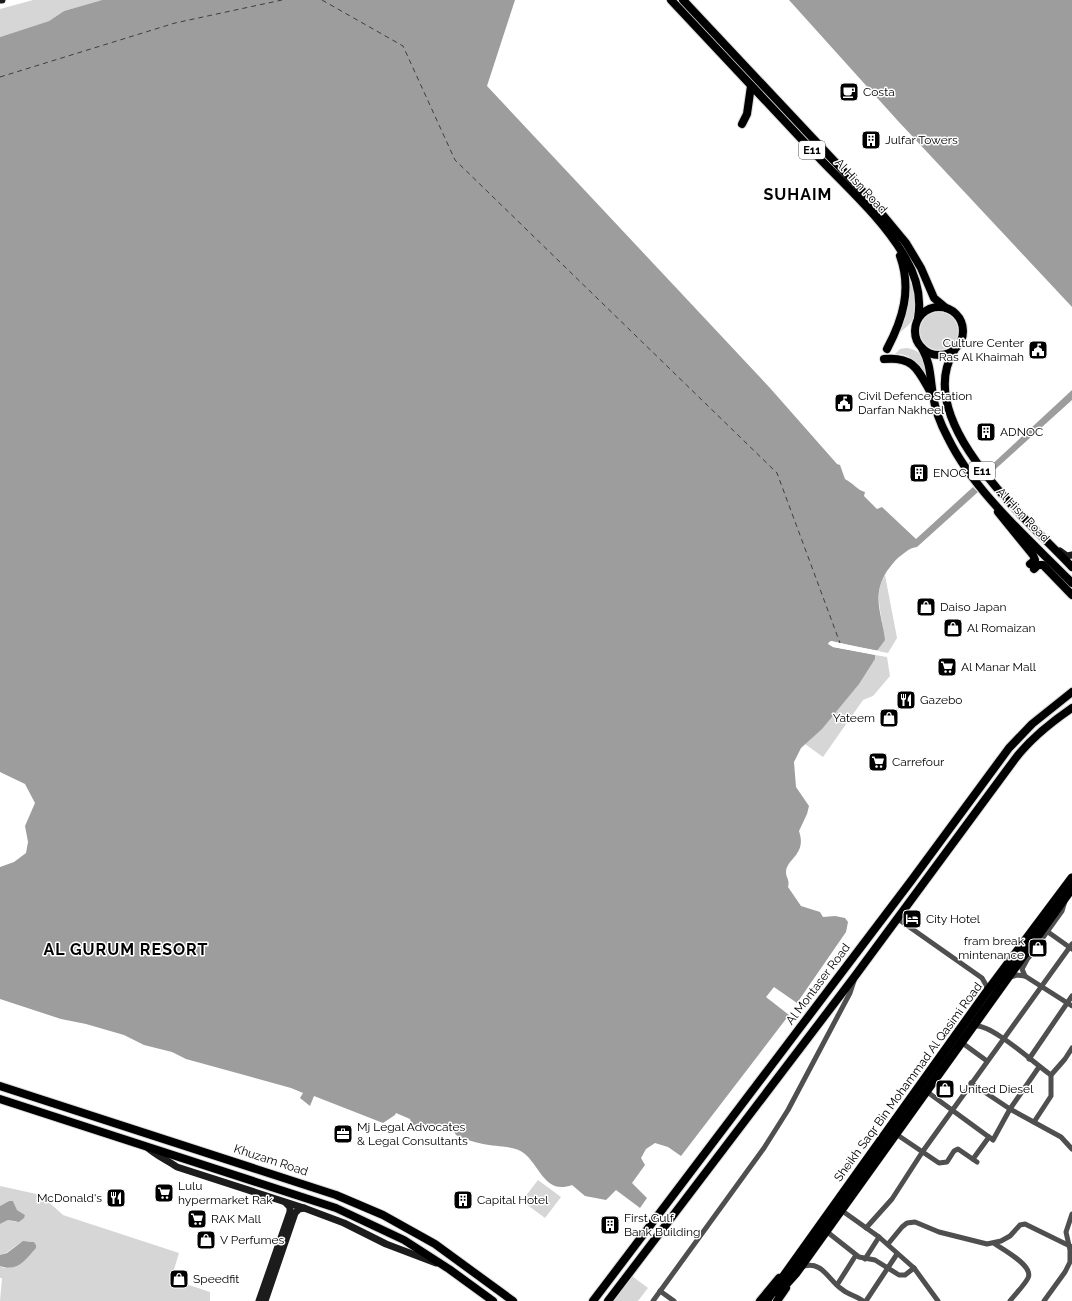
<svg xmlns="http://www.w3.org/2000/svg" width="1072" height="1301" font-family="Raleway,sans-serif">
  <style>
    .green { fill: #d6d6d6 }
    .water { fill: #9d9d9d }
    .pier { fill: #fff }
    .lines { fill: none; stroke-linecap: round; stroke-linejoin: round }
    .ferry { stroke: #3e3e3e; stroke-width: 1; stroke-dasharray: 5 4; stroke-linecap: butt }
    .primary-casing { stroke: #dbdbdb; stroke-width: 10 }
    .highway-casing { stroke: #dbdbdb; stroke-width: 10 }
    .street { stroke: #4f4f4f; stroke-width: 5 }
    .secondary { stroke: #1c1c1c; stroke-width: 7 }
    .primary { stroke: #000; stroke-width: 8 }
    .highway { stroke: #000; stroke-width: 9 }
    .labels { text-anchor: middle; stroke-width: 3; stroke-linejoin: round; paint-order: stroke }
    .shield { fill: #fff; stroke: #4c4c4c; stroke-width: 1 }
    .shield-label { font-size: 11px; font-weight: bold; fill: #000 }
    .poi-label { font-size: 12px; fill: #000; stroke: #fff; text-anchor: start }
    .street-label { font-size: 12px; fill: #000; stroke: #fff }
    .district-label { font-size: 16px; font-weight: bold; letter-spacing: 1px; fill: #000; stroke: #fff }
  </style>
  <rect width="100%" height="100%" fill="#fff"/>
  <!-- green -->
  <g class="green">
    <path d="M 33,0 L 102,0 L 64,11 L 49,21 L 0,37 L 0,9 Z"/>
    <path d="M 906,268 C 913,282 921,302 914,317 C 911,324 904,329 898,334 C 907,311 911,292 906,268 Z"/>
    <circle cx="939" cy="331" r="19"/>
    <path d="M 906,348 C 921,349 928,362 926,376 C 918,364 911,353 895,354 L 900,349 Z"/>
    <path d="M 885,575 L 897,638 L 888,653 L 877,651 C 894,632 868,601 885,575 Z"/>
    <path d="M 875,655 L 887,657 L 890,676 L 873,696 L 863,700 L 823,757 L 805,744 C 833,720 853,689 875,659 Z"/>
    <path d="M 538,1180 L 561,1197 L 545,1218 L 522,1201 Z"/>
    <path d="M 0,1186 L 41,1195 L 63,1215 L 179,1253 L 171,1279 L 210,1292 L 210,1301 L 0,1301 L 2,1278 L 0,1278 L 0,1266 L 4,1268 C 14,1263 34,1257 36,1245 L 34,1242 C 17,1238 14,1252 0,1255 L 0,1224 L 8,1220 L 16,1222 L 25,1215 L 17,1210 L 13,1201 L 9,1201 L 0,1206 Z"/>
    <path d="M 632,1276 L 648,1288 L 638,1301 L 613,1301 Z"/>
  </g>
  <!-- water -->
  <g class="water">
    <path d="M 102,0 L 515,0 L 487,86 L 770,388 L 837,464 L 840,465 L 845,479 C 853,483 857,490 865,492 L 864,496 L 877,509 L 882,507 L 916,539 L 973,487 L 978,492 L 917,547 C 909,548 906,552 899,557 C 894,561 891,566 887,571 C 871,596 882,614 885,640 L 877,651 L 831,641 L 828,643 L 833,647 L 875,655 L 875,659 L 859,684 L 822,729 L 801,748 L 794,762 L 796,787 L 809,806 L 807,814 L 799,831 C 807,855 787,858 786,872 C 786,878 790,880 788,887 L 801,906 L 820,912 L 823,917 L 835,916 L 845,918 L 848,922 L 846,932 L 797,1003 L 774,987 L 766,997 L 789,1015 L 681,1156 L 668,1147 L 655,1143 L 646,1149 L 641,1158 L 645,1165 L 632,1183 L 647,1198 L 640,1208 L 616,1190 L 606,1200 L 585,1196 L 572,1185 C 546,1195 540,1167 525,1154 C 515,1145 495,1147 483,1144 C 473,1142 464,1139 456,1135 L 453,1130 C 437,1123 429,1125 412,1125 L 410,1119 L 396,1113 L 395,1115 L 383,1123 L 314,1096 L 310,1106 L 300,1098 L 303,1093 L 291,1088 L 186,1059 L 172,1052 L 144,1045 L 124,1035 L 86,1024 L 61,1019 L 0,999 L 0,867 L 14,862 L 26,853 L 28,842 L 25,826 L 35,803 L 25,784 L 0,772 L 0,37 L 49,21 L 64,11 Z"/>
    <path d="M 789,0 L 1072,0 L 1072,307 L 898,121 Z"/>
    <path d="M 1072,390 L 1072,400 L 990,474 L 986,470 Z"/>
    <path d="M 9,1201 L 13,1201 L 17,1210 L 25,1215 L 24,1218 L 19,1222 L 8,1220 L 0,1224 L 0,1206 Z"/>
    <path d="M 23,1241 L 34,1242 L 36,1245 L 36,1248 C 25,1260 18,1272 0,1266 L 0,1255 L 7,1253 Z"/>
  </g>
  <!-- pier -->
  <path class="pier" d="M 831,641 L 848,645 L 880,651 L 877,653 L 831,644 L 876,653 L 877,655 L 833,647 L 828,644 Z"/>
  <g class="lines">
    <!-- ferry -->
    <g class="ferry">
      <path d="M 322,0 L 403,46 L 455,160 L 777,473 L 840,643"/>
      <path d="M 0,77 L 175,23 L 282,0"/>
    </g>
    <!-- primary casing -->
    <g class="primary-casing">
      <g id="primary">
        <path d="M 671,0 C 721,54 772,107 822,161 C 851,191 884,221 905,257 C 916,276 922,296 918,318"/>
        <path d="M 683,0 L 867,196 L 906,243 L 921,268 L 934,298 L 946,308"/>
        <path d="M 742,124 L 747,114 L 751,86"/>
        <circle cx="939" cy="331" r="24"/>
        <path d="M 922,348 C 931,364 930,378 933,395 C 935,410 941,425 948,438 C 975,493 1029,539 1072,583"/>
        <path d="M 887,349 C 903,319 912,289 900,256"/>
        <path d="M 954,351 C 911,421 1029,521 1072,567"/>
        <path d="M 884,359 C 914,356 918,370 931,393"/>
        <path d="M 998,512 L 1033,555 L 1035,560 L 1030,564"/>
        <path d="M 1034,569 L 1038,565 L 1043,565 L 1072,595"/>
        <path d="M 0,1086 L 336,1195 L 383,1215 L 435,1244 L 513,1301"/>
        <path d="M 0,1099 L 336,1208 L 404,1240 L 449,1269 L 493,1301"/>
        <path d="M 593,1301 L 911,881 L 1009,748 L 1032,724 L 1072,692"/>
        <path d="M 608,1301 L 855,976 L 1015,759 C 1031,738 1050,723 1072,708"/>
        <path d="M 760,1301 L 779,1278"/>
        <path d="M 777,1301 L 786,1288"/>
      </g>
    </g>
    <!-- highway casing -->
    <g class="highway-casing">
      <g id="highway">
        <path d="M 778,1293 L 796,1273 L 1072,888"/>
        <path d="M 766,1301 L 986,993 L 1072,878"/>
      </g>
    </g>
    <!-- street -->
    <g class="street">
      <path d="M 898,919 L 982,978 L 986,985 L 987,990"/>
      <path d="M 1048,932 L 1072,949"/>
      <path d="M 1029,957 L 1062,911 L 1065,901"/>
      <path d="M 1025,976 L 1022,969 L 1030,954"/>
      <path d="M 1010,977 L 1017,975 L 1025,976 L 1072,1006"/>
      <path d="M 974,1026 C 991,1023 1035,1064 1051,1075"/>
      <path d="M 961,1042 L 987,1061"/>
      <path d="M 1029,1059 L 1072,996"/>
      <path d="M 971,1083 L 1010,1109 L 1061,1137 L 1072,1149"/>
      <path d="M 926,1091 L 993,1140 L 1010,1109 L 1039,1067"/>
      <path d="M 1034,1122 L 1051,1096 L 1051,1075 L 1065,1059 L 1072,1048"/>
      <path d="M 896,1134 L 939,1163 L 947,1162 L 954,1151 L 958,1149 L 977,1162"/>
      <path d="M 973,1159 L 989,1137"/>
      <path d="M 841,1210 L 879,1237 L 914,1268 L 938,1301"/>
      <path d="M 866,1228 L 892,1199 L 923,1151 L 1072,944"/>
      <path d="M 826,1231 L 859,1257 L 875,1260 L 899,1275 L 905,1275 L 914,1268"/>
      <path d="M 888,1244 L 902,1227 L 907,1223 L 915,1222 L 939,1232 L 987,1244 L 1001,1241 L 1010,1236 L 1020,1225 L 1025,1224 L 1072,1247"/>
      <path d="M 995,1244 C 1004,1250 1034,1266 1028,1278 C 1024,1286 1015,1294 1010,1301"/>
      <path d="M 865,1259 L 879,1237"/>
      <path d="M 801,1267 C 823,1259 828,1281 843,1290 C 849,1295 857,1296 863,1301"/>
      <path d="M 837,1285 L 856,1255"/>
      <path d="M 660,1291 L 674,1301"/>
      <path d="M 653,1301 L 764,1148 L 788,1110 L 850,993 L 854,981"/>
      <path d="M 866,1301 L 897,1254"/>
      <path d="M 1044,1301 L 1065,1272 L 1070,1262 L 1070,1250 L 1066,1232 L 1072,1214"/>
    </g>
    <!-- secondary -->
    <g class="secondary">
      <path d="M 0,0 L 2,0"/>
      <path d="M 1060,551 L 1067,556 L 1072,555"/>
      <path d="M 147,1147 C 155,1155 167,1160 177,1167 L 304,1208 L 344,1223 L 386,1244 L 436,1263"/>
      <path d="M 259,1301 L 290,1212 L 290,1207 L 286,1203"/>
      <path d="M 265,1301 L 295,1213 L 299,1209 L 304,1208"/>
    </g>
    <!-- primary -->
    <use href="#primary" class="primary"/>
    <!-- highway -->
    <use href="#highway" class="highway"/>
  </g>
  <!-- icons -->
  <defs>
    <g id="cafe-square" transform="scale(1)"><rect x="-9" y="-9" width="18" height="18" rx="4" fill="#000" stroke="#fff"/><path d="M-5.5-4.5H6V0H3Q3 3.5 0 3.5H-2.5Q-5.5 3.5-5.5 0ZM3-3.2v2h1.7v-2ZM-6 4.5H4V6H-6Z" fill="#fff"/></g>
    <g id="building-square" transform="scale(1)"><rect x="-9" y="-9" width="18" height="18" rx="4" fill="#000" stroke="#fff"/><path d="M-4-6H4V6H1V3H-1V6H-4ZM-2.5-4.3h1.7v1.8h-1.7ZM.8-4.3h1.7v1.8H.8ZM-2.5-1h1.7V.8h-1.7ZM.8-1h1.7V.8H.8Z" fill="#fff"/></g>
    <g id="civic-square" transform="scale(1)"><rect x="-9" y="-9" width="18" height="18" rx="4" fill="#000" stroke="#fff"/><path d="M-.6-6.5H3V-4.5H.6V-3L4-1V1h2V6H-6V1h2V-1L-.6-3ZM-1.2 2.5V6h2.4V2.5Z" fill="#fff"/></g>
    <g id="shop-square" transform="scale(1)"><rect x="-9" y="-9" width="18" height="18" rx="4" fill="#000" stroke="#fff"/><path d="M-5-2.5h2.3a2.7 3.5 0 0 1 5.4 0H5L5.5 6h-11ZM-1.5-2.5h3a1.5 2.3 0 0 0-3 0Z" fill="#fff"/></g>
    <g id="supermarket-square" transform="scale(1)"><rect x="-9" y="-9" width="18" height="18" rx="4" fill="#000" stroke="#fff"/><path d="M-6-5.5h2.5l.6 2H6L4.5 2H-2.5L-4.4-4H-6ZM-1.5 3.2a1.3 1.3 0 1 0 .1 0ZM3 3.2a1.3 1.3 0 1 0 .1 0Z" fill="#fff"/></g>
    <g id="restaurant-square" transform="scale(1)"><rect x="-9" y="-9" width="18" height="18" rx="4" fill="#000" stroke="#fff"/><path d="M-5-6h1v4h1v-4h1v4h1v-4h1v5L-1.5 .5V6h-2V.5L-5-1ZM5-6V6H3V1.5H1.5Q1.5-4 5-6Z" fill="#fff"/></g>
    <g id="hotel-square" transform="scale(1)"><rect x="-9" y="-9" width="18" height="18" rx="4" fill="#000" stroke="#fff"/><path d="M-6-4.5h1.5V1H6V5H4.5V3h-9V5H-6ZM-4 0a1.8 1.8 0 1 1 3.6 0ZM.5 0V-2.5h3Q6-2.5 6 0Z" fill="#fff"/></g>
    <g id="office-square" transform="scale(1)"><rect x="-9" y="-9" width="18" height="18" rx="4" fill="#000" stroke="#fff"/><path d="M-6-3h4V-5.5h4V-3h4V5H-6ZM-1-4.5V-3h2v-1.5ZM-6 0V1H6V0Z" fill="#fff"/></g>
  </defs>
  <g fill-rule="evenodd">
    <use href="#cafe-square" x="849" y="92"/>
    <use href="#building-square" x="871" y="140"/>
    <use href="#civic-square" x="1038" y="350"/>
    <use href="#civic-square" x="844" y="403"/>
    <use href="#building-square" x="986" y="432"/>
    <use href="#building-square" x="919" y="473"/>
    <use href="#shop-square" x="926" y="607"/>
    <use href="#shop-square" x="953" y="628"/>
    <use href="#supermarket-square" x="947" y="667"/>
    <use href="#restaurant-square" x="906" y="700"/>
    <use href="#shop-square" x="889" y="718"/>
    <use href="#supermarket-square" x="878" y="762"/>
    <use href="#hotel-square" x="912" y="919"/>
    <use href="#shop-square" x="1038" y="948"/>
    <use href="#shop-square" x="945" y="1089"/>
    <use href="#office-square" x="343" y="1134"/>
    <use href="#supermarket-square" x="164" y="1193"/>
    <use href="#restaurant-square" x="116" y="1198"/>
    <use href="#building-square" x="463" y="1200"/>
    <use href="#supermarket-square" x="197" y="1219"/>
    <use href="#building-square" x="610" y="1225"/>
    <use href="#shop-square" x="206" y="1240"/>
    <use href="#shop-square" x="179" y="1279"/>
  </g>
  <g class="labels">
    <!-- shield labels -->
    <g class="shield">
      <rect x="799" y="141" width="26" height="18" rx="3"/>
      <rect x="969" y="462" width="26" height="18" rx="3"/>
    </g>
    <g class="shield-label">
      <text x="812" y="154">E11</text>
      <text x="982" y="475">E11</text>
    </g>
    <!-- poi labels -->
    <g class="poi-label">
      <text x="863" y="96">Costa</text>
      <text x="885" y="144">Julfar Towers</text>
      <text x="1024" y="347" text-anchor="end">Culture Center<tspan x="1024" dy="14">Ras Al Khaimah</tspan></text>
      <text x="858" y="400">Civil Defence Station<tspan x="858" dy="14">Darfan Nakheel</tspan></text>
      <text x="1000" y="436">ADNOC</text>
      <text x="933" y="477">ENOC</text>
      <text x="940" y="611">Daiso Japan</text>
      <text x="967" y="632">Al Romaizan</text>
      <text x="961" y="671">Al Manar Mall</text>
      <text x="920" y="704">Gazebo</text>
      <text x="875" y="722" text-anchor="end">Yateem</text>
      <text x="892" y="766">Carrefour</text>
      <text x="926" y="923">City Hotel</text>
      <text x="1024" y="945" text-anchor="end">fram break<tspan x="1024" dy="14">mintenance</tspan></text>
      <text x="959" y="1093">United Diesel</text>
      <text x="357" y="1131">Mj Legal Advocates<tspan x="357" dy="14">&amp; Legal Consultants</tspan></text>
      <text x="178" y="1190">Lulu<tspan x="178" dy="14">hypermarket Rak</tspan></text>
      <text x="102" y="1202" text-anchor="end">McDonald's</text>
      <text x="477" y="1204">Capital Hotel</text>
      <text x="624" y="1222">First Gulf<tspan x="624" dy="14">Bank Building</tspan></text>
      <text x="211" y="1223">RAK Mall</text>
      <text x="220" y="1244">V Perfumes</text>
      <text x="193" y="1283">Speedfit</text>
    </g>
    <!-- street labels -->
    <g class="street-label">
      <text transform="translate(861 186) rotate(47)" y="4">Al Hisn Road</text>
      <text transform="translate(1023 515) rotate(46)" y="4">Al Hisn Road</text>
      <text transform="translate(818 984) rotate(-53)" y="4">Al Montaser Road</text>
      <text transform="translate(908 1082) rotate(-54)" y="4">Sheikh Saqr Bin Mohammad Al Qasimi Road</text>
      <text transform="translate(271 1160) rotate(18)" y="4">Khuzam Road</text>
    </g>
    <!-- district labels -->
    <g class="district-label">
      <text x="798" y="200">SUHAIM</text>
      <text x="126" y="955">AL GURUM RESORT</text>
    </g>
  </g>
</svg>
